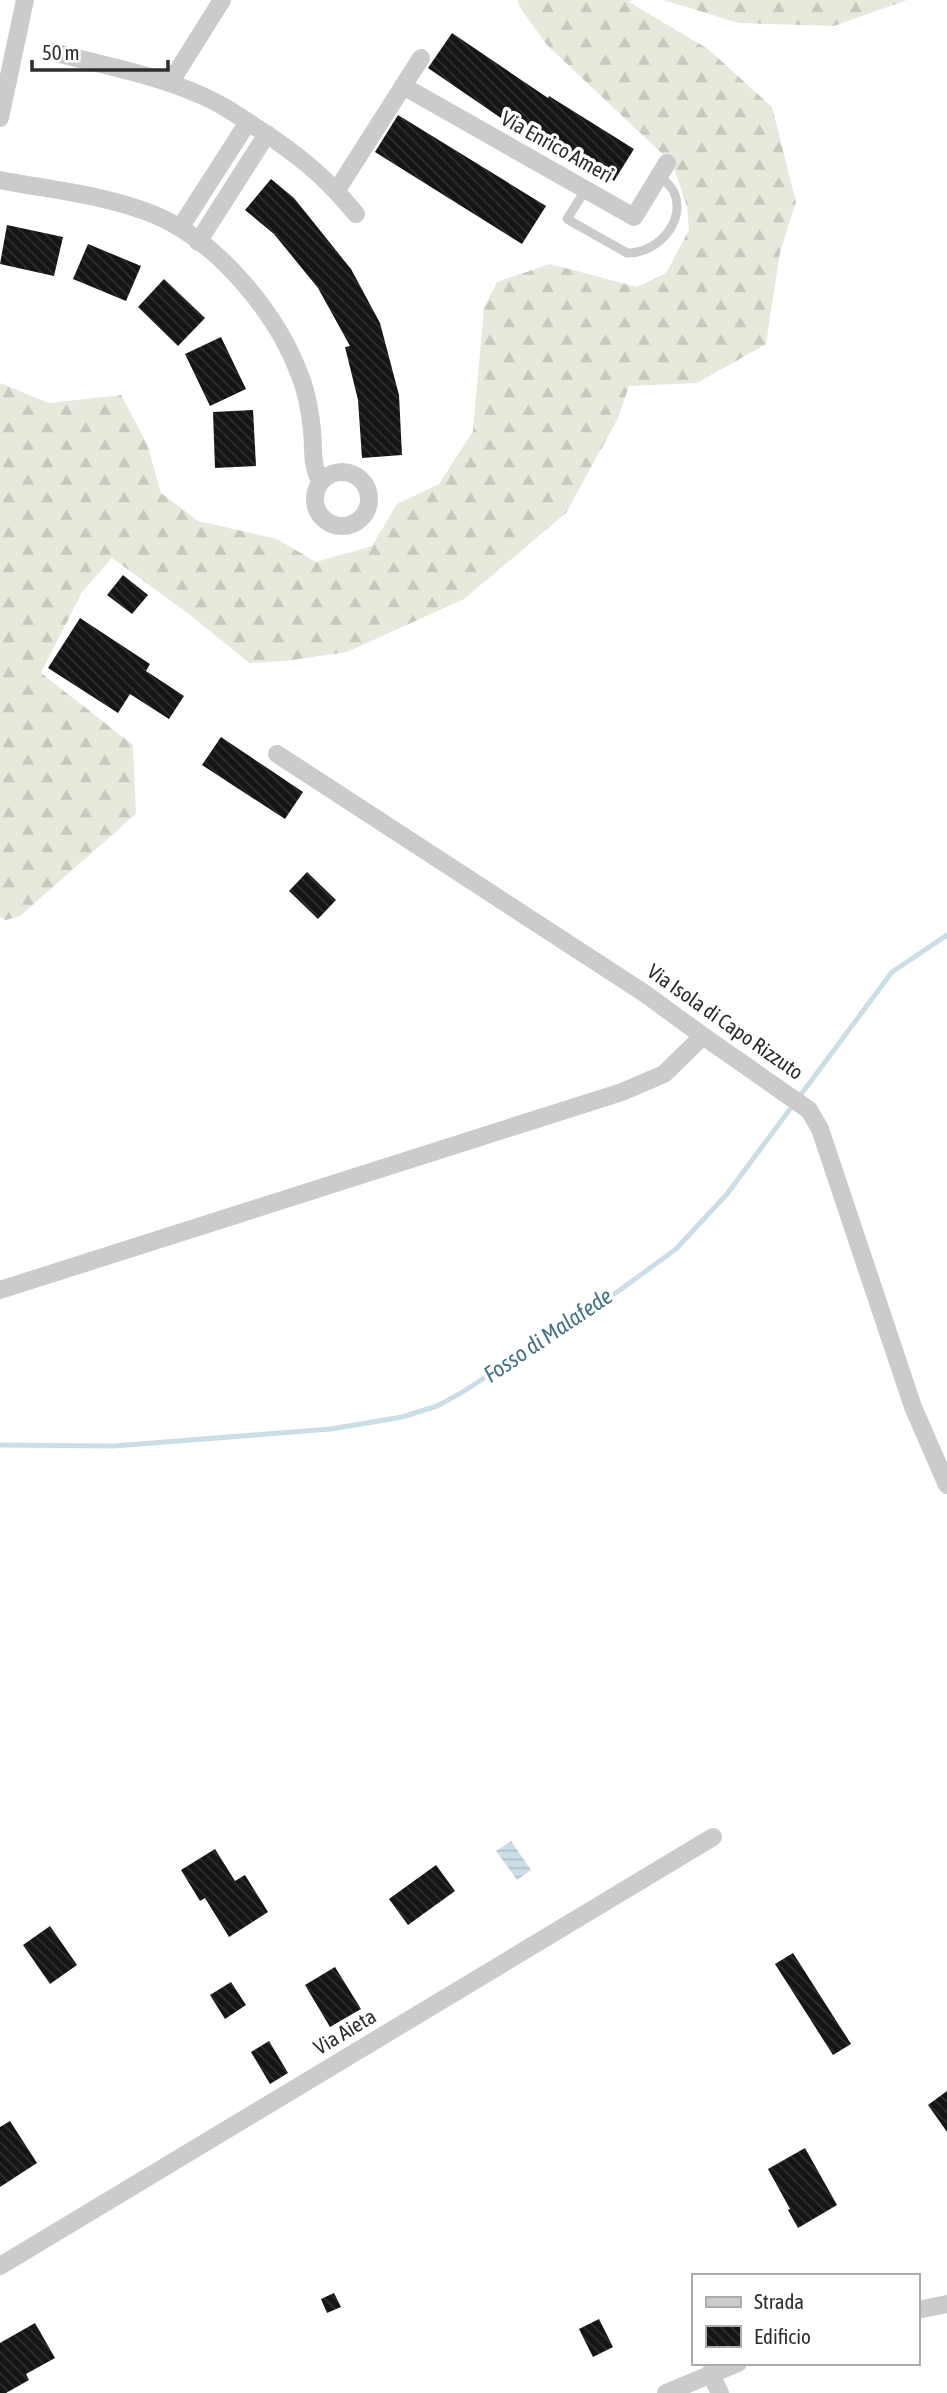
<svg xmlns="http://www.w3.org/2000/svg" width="947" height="2393" font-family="'Asap Condensed',sans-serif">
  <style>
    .forest { fill: url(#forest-firs) }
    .water { fill: url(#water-rules) }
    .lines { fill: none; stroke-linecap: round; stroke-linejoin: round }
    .stream { stroke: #cbdee8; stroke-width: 5 }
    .building { fill: url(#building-back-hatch) }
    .service { stroke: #cbcbcb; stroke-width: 9 }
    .minor { stroke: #cbcbcb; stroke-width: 18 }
    .labels { text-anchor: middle; stroke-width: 7; stroke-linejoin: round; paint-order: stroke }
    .street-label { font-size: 21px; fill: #2e2e2e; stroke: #fff }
    .water-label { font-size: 23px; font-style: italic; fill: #437289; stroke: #fff }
  </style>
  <defs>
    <pattern id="forest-firs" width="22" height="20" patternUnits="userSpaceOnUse" patternTransform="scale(1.75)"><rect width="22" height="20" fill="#e5eadd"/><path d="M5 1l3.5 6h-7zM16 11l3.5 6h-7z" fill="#c5c9be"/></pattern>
    <pattern id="water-rules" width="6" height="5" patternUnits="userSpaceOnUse" patternTransform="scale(1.75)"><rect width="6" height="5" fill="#cbdee8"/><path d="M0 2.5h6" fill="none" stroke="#afbfc7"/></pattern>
    <pattern id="building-back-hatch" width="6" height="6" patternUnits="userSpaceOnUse" patternTransform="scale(1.75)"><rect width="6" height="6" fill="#151515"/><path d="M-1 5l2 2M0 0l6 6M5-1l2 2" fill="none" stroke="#2f2f2f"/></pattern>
  </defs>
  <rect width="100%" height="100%" fill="#fff"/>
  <!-- forest -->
  <g class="forest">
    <path d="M 518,0 L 632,0 L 629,2 L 708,49 L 772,107 L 796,202 L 780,252 L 766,344 L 697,383 L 629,386 L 618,418 L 566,513 L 464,599 L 347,652 L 285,661 L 249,663 L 189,614 L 112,558 L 82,592 L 41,673 L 133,745 L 136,814 L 20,916 L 6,920 L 0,917 L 0,383 L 49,403 L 121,395 L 147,444 L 161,493 L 198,521 L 277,539 L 316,562 L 372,546 L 397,504 L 439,484 L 473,431 L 484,308 L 497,282 L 550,264 L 637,287 L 666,273 L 689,230 L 687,206 L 672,163 L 547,45 L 519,6 Z"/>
    <path d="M 663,0 L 907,0 L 834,26 L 739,23 Z"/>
  </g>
  <!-- water -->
  <path class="water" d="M 511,1841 L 531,1870 L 517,1880 L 496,1851 Z"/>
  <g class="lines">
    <!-- stream -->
    <path class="stream" d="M 0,1445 L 114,1446 L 331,1429 L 402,1417 L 437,1406 L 461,1393 L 620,1290 L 676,1249 L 727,1194 L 892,972 L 947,935"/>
  </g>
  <!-- building -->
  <g class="building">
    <path d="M 452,33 L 548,98 L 549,96 L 634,149 L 614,181 L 518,122 L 514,127 L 428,68 Z"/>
    <path d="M 398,115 L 546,206 L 522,244 L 375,152 Z"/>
    <path d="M 271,179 L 294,198 L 351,269 L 380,323 L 399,395 L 402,455 L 362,458 L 358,400 L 345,347 L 350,346 L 318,288 L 274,234 L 245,210 Z"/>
    <path d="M 7,225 L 63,237 L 54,276 L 0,264 Z"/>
    <path d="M 88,244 L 141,266 L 126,301 L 73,279 Z"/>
    <path d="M 164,279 L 205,318 L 178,346 L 138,307 Z"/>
    <path d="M 221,337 L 246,389 L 210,406 L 185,354 Z"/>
    <path d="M 253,410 L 256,466 L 215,468 L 213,412 Z"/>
    <path d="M 123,575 L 148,595 L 132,614 L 107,595 Z"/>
    <path d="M 80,618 L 150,664 L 146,671 L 184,696 L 169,719 L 130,694 L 118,713 L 48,668 Z"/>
    <path d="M 221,737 L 303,792 L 285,819 L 202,765 Z"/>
    <path d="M 307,872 L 336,900 L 318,919 L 289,891 Z"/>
    <path d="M 215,1849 L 235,1881 L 245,1875 L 268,1912 L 229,1937 L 205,1898 L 200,1901 L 181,1870 Z"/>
    <path d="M 436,1865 L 455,1891 L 408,1925 L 389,1899 Z"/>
    <path d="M 50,1926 L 77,1965 L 50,1984 L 23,1945 Z"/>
    <path d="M 793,1953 L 851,2044 L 833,2055 L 775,1964 Z"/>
    <path d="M 335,1967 L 361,2009 L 330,2027 L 305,1985 Z"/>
    <path d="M 231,1982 L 246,2005 L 225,2019 L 210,1995 Z"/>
    <path d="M 269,2041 L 288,2073 L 270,2084 L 251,2052 Z"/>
    <path d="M 947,2091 L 947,2132 L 928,2105 Z"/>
    <path d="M 10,2121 L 37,2163 L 0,2187 L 0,2127 Z"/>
    <path d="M 805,2148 L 837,2205 L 798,2228 L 788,2210 L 790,2209 L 768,2169 Z"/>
    <path d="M 334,2293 L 341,2307 L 327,2313 L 321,2299 Z"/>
    <path d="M 599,2319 L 613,2347 L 593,2357 L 579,2329 Z"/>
    <path d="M 35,2323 L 55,2358 L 26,2374 L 29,2380 L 6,2393 L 0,2393 L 0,2343 Z"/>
  </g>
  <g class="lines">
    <!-- service -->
    <path class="service" d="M 586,189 L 567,219 L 627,253 C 656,254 687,222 674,192 C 671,186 664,180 659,175"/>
    <!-- minor -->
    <g class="minor">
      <path d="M 53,52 C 101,65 152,74 198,94 C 218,102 236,114 254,126 C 295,152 325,176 356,214"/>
      <path d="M 170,83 L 222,0"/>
      <path d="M 403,86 L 634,217 L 667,163"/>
      <path d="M 0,118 L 25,0"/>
      <path d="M 0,180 C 51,190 107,195 155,215 C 217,241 276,312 299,373 C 307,392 310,411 312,430 C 314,450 311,463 320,482"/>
      <path d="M 337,190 L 421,58"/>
      <path d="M 180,228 L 248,122"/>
      <path d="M 198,242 L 267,134"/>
      <circle cx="342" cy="499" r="27"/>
      <path d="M 277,754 L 644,993 L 703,1036 L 809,1110 L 820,1129 L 913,1407 L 947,1485"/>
      <path d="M 0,1290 L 622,1092 L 664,1074 L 703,1036"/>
      <path d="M 0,2266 L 713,1837"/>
      <path d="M 917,2310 L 947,2304"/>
      <path d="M 710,2373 L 720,2393"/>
      <path d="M 666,2393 L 738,2363"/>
    </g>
  </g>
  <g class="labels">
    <!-- street labels -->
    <g class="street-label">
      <text transform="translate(557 147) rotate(29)" y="7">Via Enrico Ameri</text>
      <text transform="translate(725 1022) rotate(35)" y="7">Via Isola di Capo Rizzuto</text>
      <text transform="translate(345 2032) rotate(-31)" y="7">Via Aieta</text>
    </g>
    <!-- water labels -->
    <g class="water-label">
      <text transform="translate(548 1335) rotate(-34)" y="8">Fosso di Malafede</text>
    </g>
  </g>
  <!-- legend -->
  <rect x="692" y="2274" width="228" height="91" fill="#ffffff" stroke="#ababab" stroke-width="2"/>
  <rect x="706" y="2297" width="35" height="10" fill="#cbcbcb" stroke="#ababab" stroke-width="2"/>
  <text x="754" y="2309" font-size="21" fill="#2e2e2e">Strada</text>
  <rect x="706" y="2326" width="35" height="21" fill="url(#building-back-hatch)" stroke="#ababab" stroke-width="2"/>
  <text x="754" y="2344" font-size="21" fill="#2e2e2e">Edificio</text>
  <!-- scale -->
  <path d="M32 60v10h136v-10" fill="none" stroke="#2e2e2e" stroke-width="3.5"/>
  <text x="42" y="60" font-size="21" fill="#2e2e2e" stroke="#ffffff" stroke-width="5" paint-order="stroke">50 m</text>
</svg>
